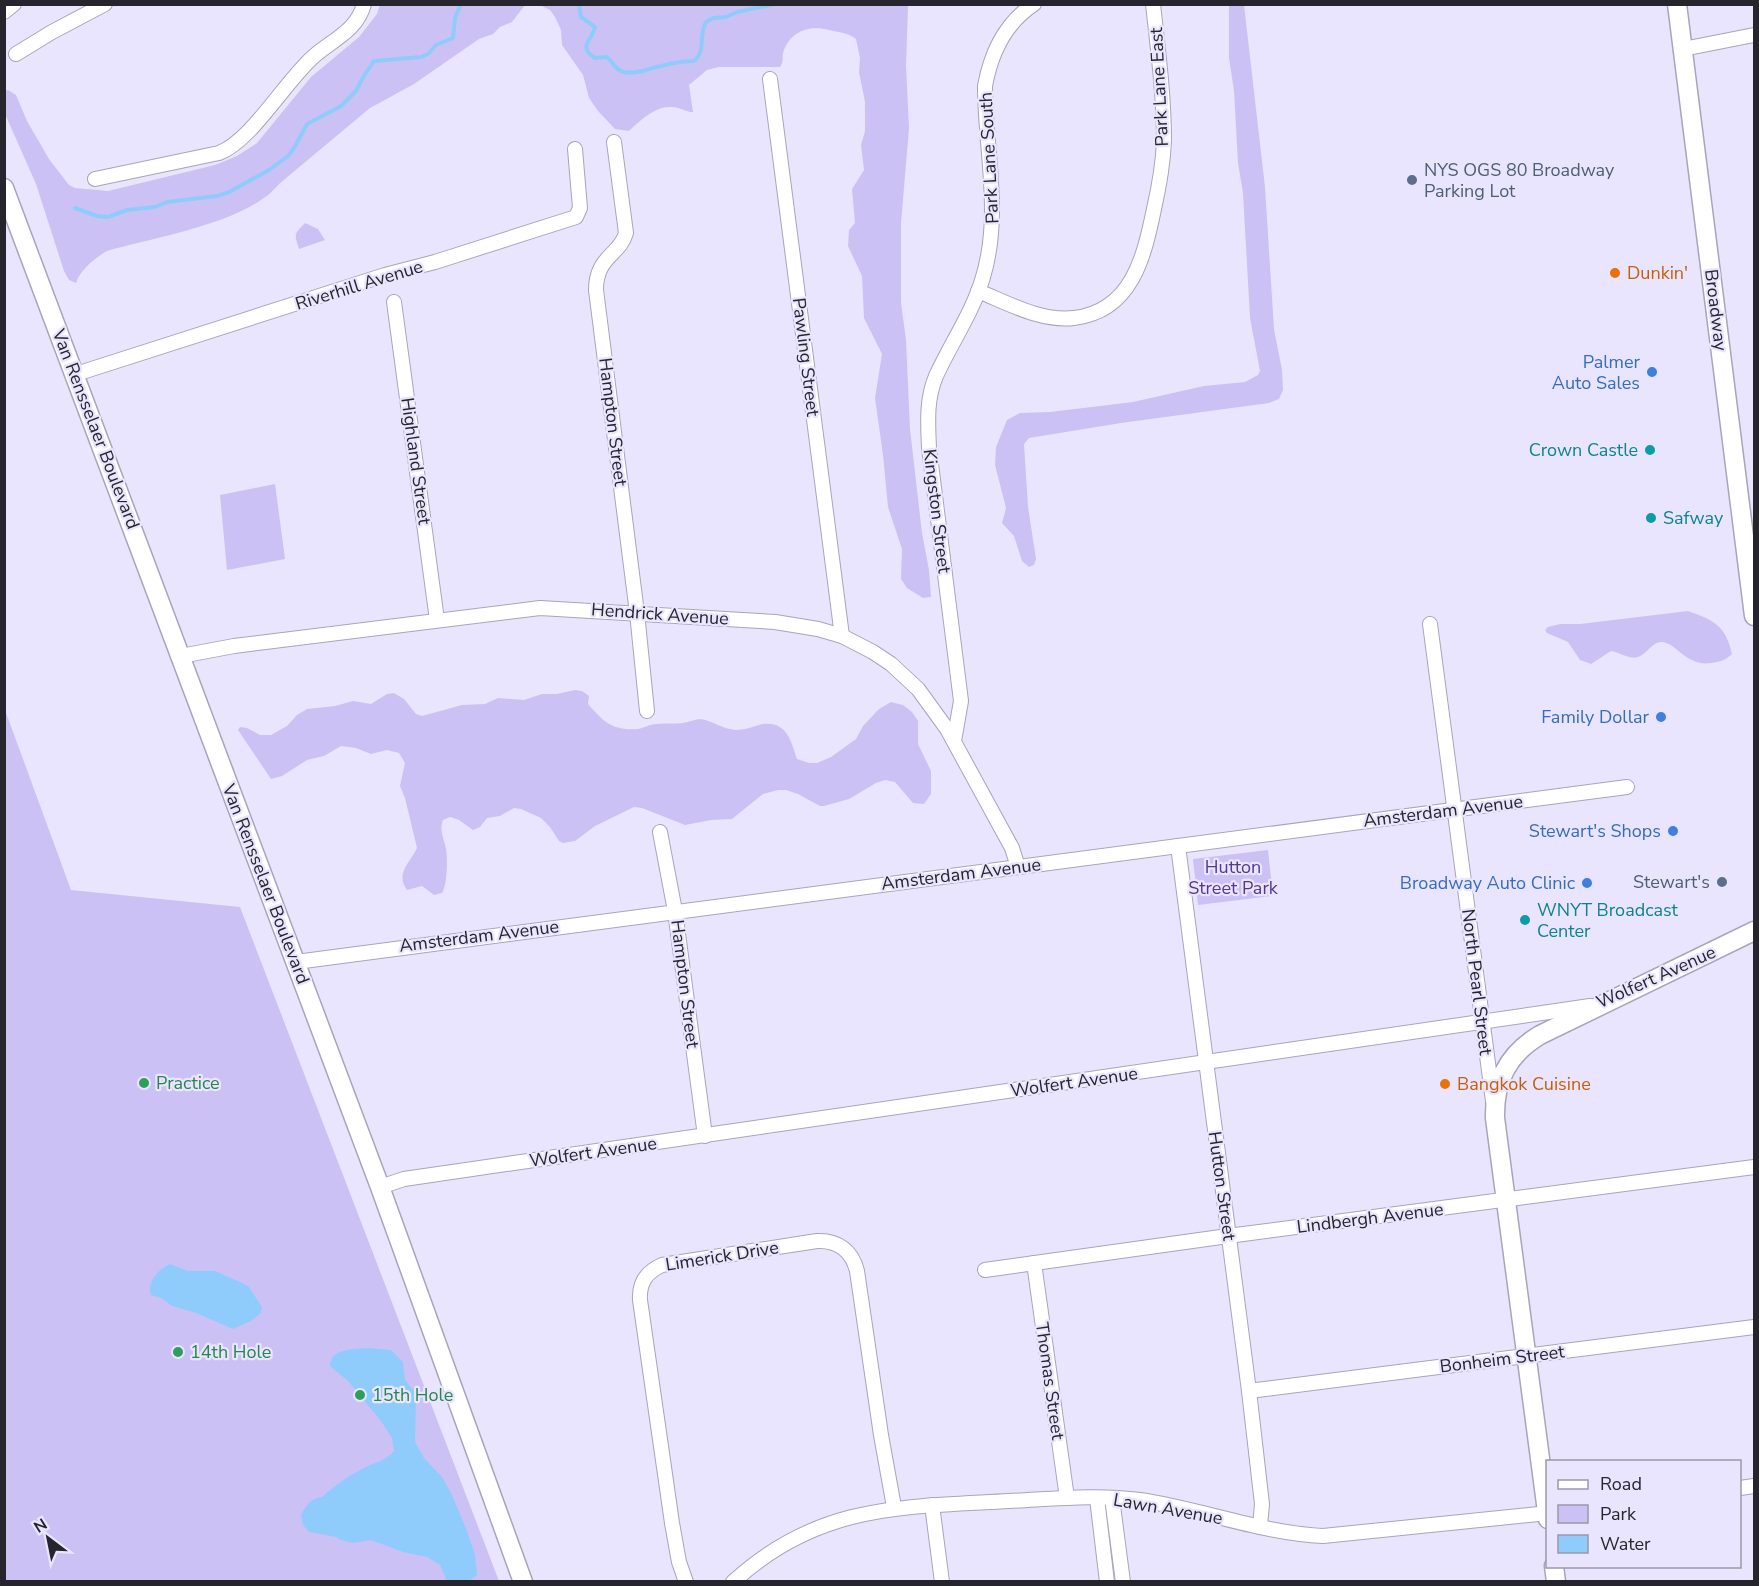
<svg xmlns="http://www.w3.org/2000/svg" width="1759" height="1586" font-family="'Nunito Sans',sans-serif">
  <style>
    .green { fill: #ccc1f5 }
    .water { fill: #90ccfb }
    .lines { fill: none; stroke-linecap: round; stroke-linejoin: round }
    .stream { stroke: #90ccfb; stroke-width: 4 }
    .minor-casing { stroke: #a9a4bc; stroke-width: 16 }
    .major-casing { stroke: #a9a4bc; stroke-width: 21 }
    .minor { stroke: #fff; stroke-width: 14 }
    .major { stroke: #fff; stroke-width: 18 }
    .service-dot { fill: #5c6f8a; stroke: #eae5fe; stroke-width: 2 }
    .food-dot { fill: #e8710a; stroke: #eae5fe; stroke-width: 2 }
    .shop-dot { fill: #3f7fe0; stroke: #eae5fe; stroke-width: 2 }
    .culture-dot { fill: #0f9aa8; stroke: #eae5fe; stroke-width: 2 }
    .leisure-dot { fill: #2e9e5b; stroke: #eae5fe; stroke-width: 2 }
    .labels { text-anchor: middle; stroke-width: 4.5; stroke-linejoin: round; paint-order: stroke }
    .street-label { font-size: 18px; fill: #26242d; stroke: #eae5fe }
    .service-label { font-size: 18px; fill: #4e5e75; stroke: #eae5fe; text-anchor: start }
    .food-label { font-size: 18px; fill: #c56008; stroke: #eae5fe; text-anchor: start }
    .shop-label { font-size: 18px; fill: #366cbe; stroke: #eae5fe; text-anchor: end }
    .culture-label { font-size: 18px; fill: #0d838f; stroke: #eae5fe; text-anchor: start }
    .park-label { font-size: 18px; fill: #553791; stroke: #eae5fe }
    .leisure-label { font-size: 18px; fill: #27864d; stroke: #eae5fe; text-anchor: start }
  </style>
  <rect width="100%" height="100%" fill="#eae5fe"/>
  <!-- green -->
  <g class="green">
    <path d="M 380,4 L 525,5 L 512,22 L 500,27 L 493,34 L 479,39 L 414,84 L 370,108 L 279,184 C 248,223 154,237 107,251 C 95,258 80,270 76,283 L 69,280 L 64,271 L 36,184 L 5,114 L 5,91 L 8,90 L 16,95 L 27,121 L 49,159 L 69,185 L 75,188 L 108,191 L 215,165 L 237,156 L 257,143 L 311,77 L 359,37 L 377,14 Z"/>
    <path d="M 540,5 L 908,5 L 906,66 L 909,128 L 901,223 L 901,303 L 906,340 L 910,429 L 922,533 L 929,570 L 931,597 L 923,598 L 907,588 L 901,579 L 902,549 L 888,507 L 883,455 L 875,398 L 882,354 L 864,318 L 862,276 L 848,246 L 849,230 L 855,223 L 852,189 L 864,170 L 861,145 L 865,131 L 865,102 L 859,72 L 860,58 L 856,39 C 849,33 838,32 829,30 C 809,25 790,31 783,53 C 782,59 784,61 780,67 L 719,67 L 707,70 L 689,85 L 693,112 C 685,112 678,106 670,107 C 654,107 640,121 629,131 L 615,129 L 598,111 L 589,98 L 583,75 L 562,45 L 561,30 L 555,17 L 550,10 Z"/>
    <path d="M 1229,5 L 1244,5 L 1265,187 L 1274,329 L 1282,370 L 1283,390 L 1279,399 L 1269,403 L 1121,423 L 1029,438 L 1024,444 L 1028,507 L 1036,559 L 1034,565 L 1029,567 L 1022,561 L 1014,536 L 1002,523 L 1006,508 L 995,465 L 996,447 L 1007,420 L 1020,413 L 1050,412 L 1133,402 L 1204,386 L 1245,382 L 1258,375 L 1260,371 L 1250,318 L 1243,193 L 1238,163 L 1234,91 L 1229,58 Z"/>
    <path d="M 305,223 L 318,229 L 325,240 L 299,249 C 294,234 294,234 305,223 Z"/>
    <path d="M 275,484 L 285,559 L 227,570 L 220,495 Z"/>
    <path d="M 1688,611 C 1714,620 1726,626 1732,654 C 1726,660 1720,662 1711,663 C 1686,667 1675,641 1661,642 C 1651,643 1647,654 1638,657 C 1630,660 1619,652 1611,651 L 1591,664 L 1580,660 L 1568,642 L 1547,633 L 1545,630 L 1548,627 L 1560,624 L 1580,624 Z"/>
    <path d="M 575,690 L 582,691 L 589,696 L 588,704 C 604,722 612,731 638,729 C 644,728 650,724 656,724 C 665,723 674,724 683,723 C 689,722 696,719 701,719 C 713,721 722,729 736,730 C 746,730 754,726 763,724 C 787,721 791,741 797,759 L 809,763 L 817,763 L 831,757 L 856,739 L 863,726 L 879,709 L 891,702 L 903,705 L 912,712 L 918,721 L 918,744 L 931,771 L 931,794 L 924,804 L 913,803 L 895,782 L 885,780 L 876,783 L 849,799 L 824,806 L 820,806 L 798,794 L 786,790 L 778,790 L 763,794 L 732,819 L 711,820 L 685,825 L 642,808 L 634,807 L 595,826 L 575,841 L 563,843 L 559,841 L 550,827 L 541,818 L 521,809 L 514,808 L 500,816 L 487,818 L 480,827 L 473,830 L 459,820 L 450,817 L 443,820 C 439,831 444,838 446,849 C 448,859 447,886 442,893 L 434,895 L 422,886 L 407,890 C 395,873 410,863 417,848 L 405,798 L 400,786 L 405,763 L 399,753 L 387,750 L 371,754 L 356,748 L 341,746 L 324,756 L 307,760 L 282,776 L 271,779 L 238,730 L 240,727 L 247,728 L 260,735 L 271,735 L 287,726 L 297,715 L 307,709 L 335,706 L 353,701 L 371,704 L 387,694 L 394,693 L 404,699 L 416,714 L 422,716 L 462,705 L 485,704 L 498,698 L 524,700 L 542,694 L 557,694 Z"/>
    <path d="M 5,710 L 71,890 L 240,907 L 499,1581 L 5,1581 Z"/>
    <path d="M 1268,850 L 1273,896 L 1198,905 L 1193,859 Z"/>
  </g>
  <!-- water -->
  <g class="water">
    <path d="M 170,1264 L 188,1271 L 215,1271 L 240,1282 L 249,1287 L 262,1307 L 261,1313 L 251,1321 L 233,1329 L 196,1313 L 172,1306 L 161,1298 L 151,1295 C 146,1282 159,1269 170,1264 Z"/>
    <path d="M 369,1348 L 391,1350 L 403,1362 L 405,1380 L 414,1391 L 416,1401 L 415,1442 L 424,1458 L 442,1477 L 452,1495 L 467,1531 L 475,1555 L 477,1575 L 469,1581 L 447,1581 L 440,1565 L 427,1557 L 403,1552 L 371,1540 L 353,1543 L 341,1540 L 336,1537 L 309,1532 L 303,1525 L 301,1515 C 305,1506 313,1497 322,1497 C 335,1485 350,1475 366,1467 C 378,1461 384,1462 394,1451 L 392,1438 L 381,1421 L 348,1381 L 330,1366 C 330,1348 355,1349 369,1348 Z"/>
  </g>
  <g class="lines">
    <!-- stream -->
    <g class="stream">
      <path d="M 579,4 L 581,17 L 595,27 C 592,41 577,46 595,58 L 607,57 C 613,62 616,71 624,72 C 636,75 650,68 661,66 C 672,63 683,61 694,61 C 707,50 698,34 706,22 L 713,18 L 726,17 L 737,12 L 775,4"/>
      <path d="M 75,208 L 97,216 L 108,217 L 127,210 L 155,207 L 167,202 L 217,196 L 229,192 L 269,170 L 288,156 L 294,148 L 307,124 L 341,106 L 356,91 L 362,79 L 374,61 L 421,57 L 428,54 L 436,45 L 453,38 L 455,18 L 461,4"/>
    </g>
    <!-- minor casing -->
    <g class="minor-casing">
      <g id="minor">
        <path d="M 4,12 L 14,4"/>
        <path d="M 1683,49 L 1754,35"/>
        <path d="M 16,54 L 52,32 L 105,4"/>
        <path d="M 770,79 L 842,636"/>
        <path d="M 614,142 L 626,233 C 620,255 596,256 596,290 L 637,613 L 647,711"/>
        <path d="M 95,179 L 219,153 C 252,140 284,83 313,57 C 332,40 357,31 364,4"/>
        <path d="M 978,291 C 1008,303 1041,322 1074,318 C 1132,311 1144,257 1154,209 C 1159,187 1163,164 1164,141 C 1164,96 1158,50 1153,4"/>
        <path d="M 394,302 L 437,620"/>
        <path d="M 76,374 L 385,275 L 435,262 L 576,217 L 580,208 L 575,149"/>
        <path d="M 1430,624 L 1493,1101"/>
        <path d="M 181,656 L 234,646 L 540,608 L 775,622 L 818,629 L 842,636 L 873,652 L 891,664 L 918,689 L 947,729 L 1012,848 L 1018,867"/>
        <path d="M 954,741 L 961,701 L 929,448 C 928,423 926,400 936,376 C 951,343 973,312 983,277 C 1002,214 985,150 985,86 C 991,53 1005,23 1034,4"/>
        <path d="M 660,832 L 675,911 L 705,1136"/>
        <path d="M 1178,846 L 1249,1391 L 1262,1504 L 1260,1526"/>
        <path d="M 296,962 L 1627,787"/>
        <path d="M 380,1187 L 404,1179 L 1590,1006"/>
        <path d="M 1034,1263 L 1067,1498"/>
        <path d="M 985,1270 L 1228,1236 L 1754,1167"/>
        <path d="M 1249,1391 L 1754,1327"/>
        <path d="M 1740,1488 L 1754,1486"/>
        <path d="M 1097,1498 L 1107,1582"/>
        <path d="M 1112,1498 L 1123,1582"/>
        <path d="M 932,1505 L 942,1582"/>
        <path d="M 686,1582 L 679,1562 L 672,1523 L 640,1300 C 639,1283 646,1272 662,1265 L 817,1241 C 838,1240 852,1251 857,1271 L 881,1435 L 894,1507"/>
        <path d="M 733,1582 C 818,1504 902,1507 1009,1501 C 1052,1499 1097,1494 1140,1500 C 1201,1509 1261,1533 1323,1536 L 1548,1513"/>
      </g>
    </g>
    <!-- major casing -->
    <g class="major-casing">
      <g id="major">
        <path d="M 1677,4 L 1754,616"/>
        <path d="M 4,188 L 380,1187 L 523,1582"/>
        <path d="M 1548,1519 L 1495,1118 C 1494,1081 1508,1054 1540,1035 L 1754,931"/>
        <path d="M 1554,1566 L 1556,1582"/>
      </g>
    </g>
    <!-- minor -->
    <use href="#minor" class="minor"/>
    <!-- major -->
    <use href="#major" class="major"/>
  </g>
  <!-- markers -->
  <g class="service-dot">
    <circle cx="1412" cy="180" r="6"/>
    <circle cx="1722" cy="882" r="6"/>
  </g>
  <g class="food-dot">
    <circle cx="1615" cy="273" r="6"/>
    <circle cx="1445" cy="1084" r="6"/>
  </g>
  <g class="shop-dot">
    <circle cx="1652" cy="372" r="6"/>
    <circle cx="1661" cy="717" r="6"/>
    <circle cx="1673" cy="831" r="6"/>
    <circle cx="1587" cy="883" r="6"/>
  </g>
  <g class="culture-dot">
    <circle cx="1650" cy="450" r="6"/>
    <circle cx="1651" cy="518" r="6"/>
    <circle cx="1525" cy="920" r="6"/>
  </g>
  <g class="leisure-dot">
    <circle cx="144" cy="1083" r="6"/>
    <circle cx="178" cy="1352" r="6"/>
    <circle cx="360" cy="1395" r="6"/>
  </g>
  <g class="labels">
    <!-- street labels -->
    <g class="street-label">
      <text transform="translate(1159 87) rotate(-93)" y="6">Park Lane East</text>
      <text transform="translate(989 158) rotate(-93)" y="6">Park Lane South</text>
      <text transform="translate(359 285) rotate(-17)" y="6">Riverhill Avenue</text>
      <text transform="translate(1716 310) rotate(83)" y="6">Broadway</text>
      <text transform="translate(806 357) rotate(83)" y="6">Pawling Street</text>
      <text transform="translate(613 422) rotate(83)" y="6">Hampton Street</text>
      <text transform="translate(96 429) rotate(69)" y="6">Van Rensselaer Boulevard</text>
      <text transform="translate(416 461) rotate(82)" y="6">Highland Street</text>
      <text transform="translate(937 511) rotate(83)" y="6">Kingston Street</text>
      <text transform="translate(660 614) rotate(4)" y="6">Hendrick Avenue</text>
      <text transform="translate(1443 811) rotate(-7)" y="6">Amsterdam Avenue</text>
      <text transform="translate(961 874) rotate(-7)" y="6">Amsterdam Avenue</text>
      <text transform="translate(266 884) rotate(69)" y="6">Van Rensselaer Boulevard</text>
      <text transform="translate(479 936) rotate(-7)" y="6">Amsterdam Avenue</text>
      <text transform="translate(1656 977) rotate(-24)" y="6">Wolfert Avenue</text>
      <text transform="translate(1477 982) rotate(83)" y="6">North Pearl Street</text>
      <text transform="translate(685 984) rotate(83)" y="6">Hampton Street</text>
      <text transform="translate(1074 1082) rotate(-8)" y="6">Wolfert Avenue</text>
      <text transform="translate(593 1152) rotate(-8)" y="6">Wolfert Avenue</text>
      <text transform="translate(1222 1186) rotate(82)" y="6">Hutton Street</text>
      <text transform="translate(1370 1218) rotate(-7)" y="6">Lindbergh Avenue</text>
      <text transform="translate(722 1256) rotate(-9)" y="6">Limerick Drive</text>
      <text transform="translate(1502 1359) rotate(-7)" y="6">Bonheim Street</text>
      <text transform="translate(1050 1381) rotate(82)" y="6">Thomas Street</text>
      <text transform="translate(1168 1509) rotate(10)" y="6">Lawn Avenue</text>
    </g>
    <!-- service labels -->
    <g class="service-label">
      <text x="1424" y="176">NYS OGS 80 Broadway<tspan x="1424" dy="21">Parking Lot</tspan></text>
      <text x="1710" y="888" text-anchor="end">Stewart's</text>
    </g>
    <!-- food labels -->
    <g class="food-label">
      <text x="1627" y="279">Dunkin'</text>
      <text x="1457" y="1090">Bangkok Cuisine</text>
    </g>
    <!-- shop labels -->
    <g class="shop-label">
      <text x="1640" y="368">Palmer<tspan x="1640" dy="21">Auto Sales</tspan></text>
      <text x="1649" y="723">Family Dollar</text>
      <text x="1661" y="837">Stewart's Shops</text>
      <text x="1575" y="889">Broadway Auto Clinic</text>
    </g>
    <!-- culture labels -->
    <g class="culture-label">
      <text x="1638" y="456" text-anchor="end">Crown Castle</text>
      <text x="1663" y="524">Safway</text>
      <text x="1537" y="916">WNYT Broadcast<tspan x="1537" dy="21">Center</tspan></text>
    </g>
    <!-- park labels -->
    <g class="park-label">
      <text x="1233" y="873">Hutton<tspan x="1233" dy="21">Street Park</tspan></text>
    </g>
    <!-- leisure labels -->
    <g class="leisure-label">
      <text x="156" y="1089">Practice</text>
      <text x="190" y="1358">14th Hole</text>
      <text x="372" y="1401">15th Hole</text>
    </g>
  </g>
  <!-- border -->
  <rect width="1759" height="1586" fill="none" stroke="#26242d" stroke-width="12"/>
  <!-- legend -->
  <rect x="1546" y="1460" width="195" height="108" fill="#eae5fe" stroke="#9c98aa" stroke-width="1.5"/>
  <rect x="1558" y="1480" width="30" height="9" fill="#ffffff" stroke="#9c98aa" stroke-width="1.5"/>
  <text x="1600" y="1490" font-size="18" fill="#26242d">Road</text>
  <rect x="1558" y="1505" width="30" height="18" fill="#ccc1f5" stroke="#9c98aa" stroke-width="1.5"/>
  <text x="1600" y="1520" font-size="18" fill="#26242d">Park</text>
  <rect x="1558" y="1535" width="30" height="18" fill="#90ccfb" stroke="#9c98aa" stroke-width="1.5"/>
  <text x="1600" y="1550" font-size="18" fill="#26242d">Water</text>
  <!-- north arrow -->
  <g transform="translate(48 1538) rotate(328)" stroke="#eae5fe" stroke-width="4.5" paint-order="stroke">
  <path d="M0-4.5L10 22L0 15L-10 22Z" fill="#26242d"/>
  <text y="-9" font-size="16" font-weight="bold" text-anchor="middle" fill="#26242d">N</text>
  </g>
</svg>
